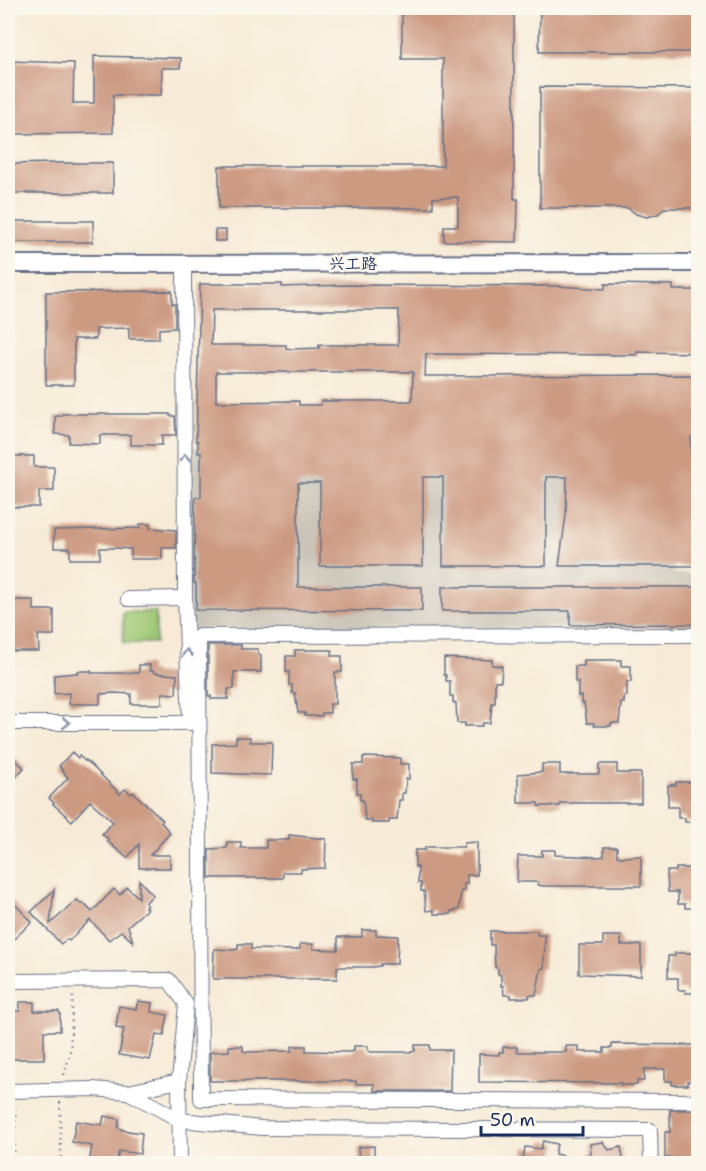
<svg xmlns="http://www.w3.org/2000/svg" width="706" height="1171" font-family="'Shantell Sans','LXGW WenKai TC',sans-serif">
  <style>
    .industrial { fill: #c9c3b8 }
    .green { fill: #9fc873; stroke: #5d7c68; stroke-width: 1.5 }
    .building { fill: #cc9981; fill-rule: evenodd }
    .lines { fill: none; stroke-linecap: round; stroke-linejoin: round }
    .minor-casing { stroke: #687188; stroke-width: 16 }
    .tertiary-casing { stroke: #687188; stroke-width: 20 }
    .path { stroke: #687188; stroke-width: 2; stroke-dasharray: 1.5 4.5; stroke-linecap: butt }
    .minor { stroke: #fff; stroke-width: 14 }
    .tertiary { stroke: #fff; stroke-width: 16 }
    .oneway { stroke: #8d97ae }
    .labels { text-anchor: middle; stroke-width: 5; stroke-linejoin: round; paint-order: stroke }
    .street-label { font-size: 16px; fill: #1b2f5e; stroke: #fbf7ec }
  </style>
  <rect width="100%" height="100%" fill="#fbf7ec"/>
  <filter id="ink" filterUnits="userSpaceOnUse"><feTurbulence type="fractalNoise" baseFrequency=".0167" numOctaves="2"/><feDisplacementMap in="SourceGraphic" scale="12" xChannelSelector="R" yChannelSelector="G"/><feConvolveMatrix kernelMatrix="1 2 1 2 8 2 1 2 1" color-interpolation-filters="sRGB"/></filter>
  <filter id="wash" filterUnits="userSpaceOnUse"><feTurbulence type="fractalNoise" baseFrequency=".008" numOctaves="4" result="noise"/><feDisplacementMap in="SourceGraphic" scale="24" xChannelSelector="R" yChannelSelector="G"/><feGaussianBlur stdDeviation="1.35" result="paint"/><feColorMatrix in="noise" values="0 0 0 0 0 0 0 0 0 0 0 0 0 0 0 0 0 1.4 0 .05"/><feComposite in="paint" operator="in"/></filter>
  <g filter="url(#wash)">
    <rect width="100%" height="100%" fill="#f7ebd7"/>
    <!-- industrial -->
    <path class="industrial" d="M 673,438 L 674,573 L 698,574 L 698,627 L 190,629 L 189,447 Z"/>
    <!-- green -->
    <rect class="green" x="123" y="612" width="33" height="31"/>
    <g id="blocks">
      <!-- building -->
      <g class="building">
        <path d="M 443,8 L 514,8 L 514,199 L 518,199 L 517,242 L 444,241 L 444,226 L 458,226 L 458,197 L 433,198 L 433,208 L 219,208 L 219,166 L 443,166 L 443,59 L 402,59 L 402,10 L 443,10 Z"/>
        <path d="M 540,8 L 699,8 L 699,52 L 539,52 Z"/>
        <path d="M 94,56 L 181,58 L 180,68 L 162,68 L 161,95 L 113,95 L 113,133 L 8,134 L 8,61 L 74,63 L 73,103 L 94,103 Z"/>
        <path d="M 540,87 L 699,88 L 699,208 L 664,208 L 658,214 L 647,217 L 636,214 L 628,208 L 540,208 Z"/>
        <path d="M 55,163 L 113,163 L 113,193 L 8,193 L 8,164 Z"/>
        <rect x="8" y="221" width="85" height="21"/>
        <rect x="215" y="230" width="11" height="11"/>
        <path d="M 200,284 L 282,284 L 282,287 L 344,285 L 556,286 L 605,289 L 605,284 L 673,285 L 673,290 L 699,290 L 699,353 L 637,352 L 637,355 L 426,354 L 425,376 L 699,375 L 699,437 L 691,437 L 691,487 L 699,487 L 699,566 L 559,566 L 566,515 L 567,477 L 546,477 L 546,566 L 443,566 L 443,477 L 423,477 L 423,566 L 320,566 L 320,483 L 298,483 L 298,587 L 422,587 L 422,611 L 196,610 L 196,583 L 194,583 L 195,497 L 201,497 L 201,453 L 198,453 L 198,441 L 196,441 ZM 212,310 L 399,310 L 398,345 L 319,345 L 319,348 L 292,349 L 286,348 L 286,345 L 211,345 ZM 216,372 L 413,372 L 412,401 L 321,401 L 321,405 L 299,405 L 299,401 L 216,402 Z"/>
        <path d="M 172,291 L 172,304 L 175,304 L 175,328 L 159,329 L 159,339 L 129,339 L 129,328 L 96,329 L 96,339 L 74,339 L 74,385 L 46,385 L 46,292 Z"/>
        <path d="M 62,414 L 170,414 L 170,416 L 175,416 L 176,435 L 162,435 L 162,445 L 131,445 L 131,435 L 100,435 L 100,444 L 69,443 L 69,435 L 55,434 L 55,416 L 62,416 Z"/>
        <path d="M 12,456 L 34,456 L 34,467 L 54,467 L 54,491 L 39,491 L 39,507 L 8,507 L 8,472 L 13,472 Z"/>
        <path d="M 140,524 L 150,524 L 150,528 L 176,530 L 176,548 L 162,548 L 162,559 L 131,559 L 131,549 L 116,548 L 100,548 L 100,559 L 70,559 L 70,548 L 54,548 L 54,530 L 140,528 Z"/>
        <path d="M 442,587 L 696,587 L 696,624 L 570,625 L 570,611 L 442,611 Z"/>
        <path d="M 12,600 L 34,600 L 34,610 L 54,610 L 54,635 L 38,635 L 39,651 L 8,651 L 8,615 L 13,615 Z"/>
        <path d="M 208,645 L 241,645 L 241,649 L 258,649 L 258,655 L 261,655 L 261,672 L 234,672 L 234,689 L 228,689 L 228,699 L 211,699 L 211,696 L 208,696 Z"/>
        <path d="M 295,650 L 332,650 L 332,656 L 342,656 L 342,672 L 335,672 L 335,704 L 330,704 L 330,713 L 322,713 L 322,716 L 305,716 L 305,713 L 298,713 L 295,693 L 292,693 L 292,685 L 289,685 L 289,672 L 286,672 L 286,656 L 295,656 Z"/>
        <path d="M 444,658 L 492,660 L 492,665 L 502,666 L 501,681 L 495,681 L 495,703 L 492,703 L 490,723 L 483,723 L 482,726 L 465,726 L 465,723 L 457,723 L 456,703 L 453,703 L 453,696 L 450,696 L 450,681 L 446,681 L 446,675 L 444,675 Z"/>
        <path d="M 584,660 L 621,660 L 621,666 L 631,666 L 631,682 L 627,682 L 627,696 L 624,696 L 624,703 L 621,703 L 619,723 L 611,723 L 611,726 L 594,726 L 594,723 L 587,723 L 584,703 L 581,703 L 581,696 L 578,696 L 578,682 L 575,682 L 575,666 L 584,666 Z"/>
        <path d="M 139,665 L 150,665 L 150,671 L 154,671 L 154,673 L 177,675 L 176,694 L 162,693 L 162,704 L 131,704 L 131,694 L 115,693 L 100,694 L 100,704 L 69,704 L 69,693 L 54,694 L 54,675 L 77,673 L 77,671 L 91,671 L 91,673 L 139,673 Z"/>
        <path d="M 236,737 L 250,737 L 250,742 L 272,742 L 271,775 L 212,773 L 212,744 L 236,743 Z"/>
        <path d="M 8,752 L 24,768 L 8,785 Z"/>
        <path d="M 72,752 L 78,758 L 79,756 L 85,761 L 86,760 L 120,794 L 125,789 L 131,794 L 133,792 L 163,820 L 161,822 L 170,833 L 150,855 L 170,855 L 170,868 L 139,868 L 139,844 L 127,858 L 107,841 L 108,839 L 102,834 L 113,822 L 90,801 L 72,821 L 53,804 L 54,803 L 49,798 L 68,778 L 59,766 Z"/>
        <path d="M 363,757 L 400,758 L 400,764 L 409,764 L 409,779 L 406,779 L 405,793 L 402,793 L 402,800 L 399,800 L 397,820 L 389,820 L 389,823 L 372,823 L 372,820 L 365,820 L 363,800 L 360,800 L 360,793 L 357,793 L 357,779 L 353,779 L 353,764 L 363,764 Z"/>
        <path d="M 542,764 L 560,764 L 560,774 L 599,774 L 599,764 L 617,764 L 617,773 L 641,773 L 641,803 L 560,803 L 560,806 L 538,806 L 538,803 L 518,803 L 518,774 L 542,772 Z"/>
        <path d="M 676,782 L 699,782 L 699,822 L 685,822 L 685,818 L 678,818 L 678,807 L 668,807 L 668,785 L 676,785 Z"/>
        <path d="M 289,835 L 326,839 L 325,868 L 301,869 L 301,872 L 283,872 L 283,878 L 209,878 L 209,849 L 227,848 L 227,842 L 241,842 L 241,848 L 266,848 L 266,840 L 289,840 Z"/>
        <path d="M 477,842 L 477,875 L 467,875 L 467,884 L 464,884 L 464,891 L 461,891 L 459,910 L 451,911 L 451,914 L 434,914 L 434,910 L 426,911 L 424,891 L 421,891 L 421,883 L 418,883 L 418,867 L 415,867 L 415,850 L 425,850 L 425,847 L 464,847 L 464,843 Z"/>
        <path d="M 604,847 L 617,847 L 617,856 L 621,857 L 641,856 L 641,886 L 544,886 L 538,885 L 538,882 L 517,882 L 518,856 L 542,856 L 542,850 L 555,850 L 555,855 L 599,857 L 604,856 Z"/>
        <path d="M 676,868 L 699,868 L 699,908 L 685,908 L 685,904 L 678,904 L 678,892 L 668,892 L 667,871 L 676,871 Z"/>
        <path d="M 139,880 L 153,895 L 145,903 L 147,905 L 145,907 L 147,909 L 128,926 L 133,942 L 121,931 L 109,940 L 90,920 L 69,941 L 67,939 L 61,944 L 31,912 L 54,890 L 50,924 L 77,900 L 81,904 L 83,903 L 92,912 L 114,889 L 120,895 L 127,887 L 139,898 Z"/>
        <path d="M 8,897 L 32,922 L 14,939 L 8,932 Z"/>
        <path d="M 362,930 L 376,930 L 376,935 L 398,936 L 397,964 L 380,964 L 380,966 L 373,967 L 337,967 L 337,979 L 213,979 L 214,949 L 233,950 L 238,949 L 238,944 L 251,944 L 251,949 L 295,950 L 300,949 L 300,944 L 313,944 L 313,949 L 338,950 L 338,937 L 362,937 Z"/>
        <path d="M 490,931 L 537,931 L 537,935 L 545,935 L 544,968 L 541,969 L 536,995 L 529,995 L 529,998 L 511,998 L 511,995 L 504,995 L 503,986 L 501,986 L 501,975 L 498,974 L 498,969 L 495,967 L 494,945 L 490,945 Z"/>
        <path d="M 603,936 L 621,936 L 621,945 L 641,945 L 641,976 L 579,974 L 579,945 L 603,945 Z"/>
        <path d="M 675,953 L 699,953 L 699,993 L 685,993 L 685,990 L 678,990 L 678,978 L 668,978 L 668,956 L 675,956 Z"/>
        <path d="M 138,1001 L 152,1003 L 151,1012 L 168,1015 L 164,1036 L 156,1035 L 150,1060 L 119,1055 L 124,1029 L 116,1028 L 119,1006 L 136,1009 Z"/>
        <path d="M 20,1002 L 34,1002 L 34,1011 L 58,1011 L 60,1013 L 60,1031 L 44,1031 L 44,1059 L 11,1059 L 8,1011 L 20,1011 Z"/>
        <path d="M 612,1044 L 698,1045 L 699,1069 L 695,1069 L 695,1081 L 688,1081 L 688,1085 L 672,1085 L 672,1081 L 665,1081 L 665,1069 L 644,1069 L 644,1081 L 637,1081 L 637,1085 L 621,1085 L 621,1083 L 479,1082 L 479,1054 L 499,1055 L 499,1052 L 503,1052 L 503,1047 L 517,1047 L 517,1052 L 566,1052 L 566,1046 L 579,1046 L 579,1052 L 604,1052 L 604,1048 L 612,1048 Z"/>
        <path d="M 415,1045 L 430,1045 L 430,1050 L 451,1050 L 450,1091 L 374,1091 L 374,1084 L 356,1084 L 356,1081 L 210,1081 L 210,1052 L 229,1051 L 229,1046 L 243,1046 L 243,1051 L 247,1052 L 292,1051 L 292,1046 L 306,1046 L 306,1051 L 349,1052 L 354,1051 L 354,1046 L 368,1046 L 368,1051 L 371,1052 L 411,1052 L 415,1051 Z"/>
        <path d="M 670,1110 L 699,1110 L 699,1158 L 665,1158 L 665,1132 L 670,1132 Z"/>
        <path d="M 104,1116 L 119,1119 L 118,1128 L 122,1129 L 122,1130 L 142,1133 L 140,1154 L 119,1151 L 116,1164 L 89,1164 L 92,1146 L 72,1142 L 76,1121 L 102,1125 Z"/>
        <path d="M 543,1141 L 557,1144 L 555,1154 L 572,1158 L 591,1154 L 590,1144 L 603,1142 L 609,1150 L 621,1147 L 624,1164 L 522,1164 L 525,1147 L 541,1149 Z"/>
        <path d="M 374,1146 L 374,1164 L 359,1164 L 358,1147 Z"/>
      </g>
    </g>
  </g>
  <g filter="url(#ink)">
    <use href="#blocks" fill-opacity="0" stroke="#687188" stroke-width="1.5"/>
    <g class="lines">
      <!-- minor casing -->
      <g class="minor-casing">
        <g id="minor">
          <path d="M 128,599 L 185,598"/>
          <path d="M 698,635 L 199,636 L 201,1099 L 698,1101"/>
          <path d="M 8,723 L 190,723 L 185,598 L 184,263"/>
          <path d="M 8,981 L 169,980 L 186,1004 L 179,1081 L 128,1092 L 93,1089 L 8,1091"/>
          <path d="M 179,1081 L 180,1164"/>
          <path d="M 128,1092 L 180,1120 L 262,1128 L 650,1130 L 651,1164"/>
        </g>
      </g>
      <!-- tertiary casing -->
      <g class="tertiary-casing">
        <path id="tertiary" d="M 8,264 L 698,263"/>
      </g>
      <!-- path -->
      <g class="path">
        <path d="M 64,1075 L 70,1053 L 73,995"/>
        <path d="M 60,1102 L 61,1164"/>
        <path d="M 14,1164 L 16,1105"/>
      </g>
      <!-- minor -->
      <use href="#minor" class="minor"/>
      <!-- tertiary -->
      <use href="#tertiary" class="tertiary"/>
    </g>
    <!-- one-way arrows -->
    <defs><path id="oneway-chevron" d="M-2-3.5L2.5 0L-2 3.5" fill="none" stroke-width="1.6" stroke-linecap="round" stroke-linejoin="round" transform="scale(1.5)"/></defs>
    <g class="oneway">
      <use href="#oneway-chevron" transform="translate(185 458) rotate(-90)"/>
      <use href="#oneway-chevron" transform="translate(187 653) rotate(-92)"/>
      <use href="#oneway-chevron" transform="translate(66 723)"/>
    </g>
  </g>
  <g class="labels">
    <!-- street labels -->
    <g class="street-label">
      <text x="353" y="269">兴工路</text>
    </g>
  </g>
  <!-- margin -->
  <rect width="706" height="1171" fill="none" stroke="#fbf7ec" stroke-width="30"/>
  <!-- scale -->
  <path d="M481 1126v9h102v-9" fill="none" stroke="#1b2f5e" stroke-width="3"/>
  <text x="490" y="1126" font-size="18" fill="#1b2f5e" stroke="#fbf7ec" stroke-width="4.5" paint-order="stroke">50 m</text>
</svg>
